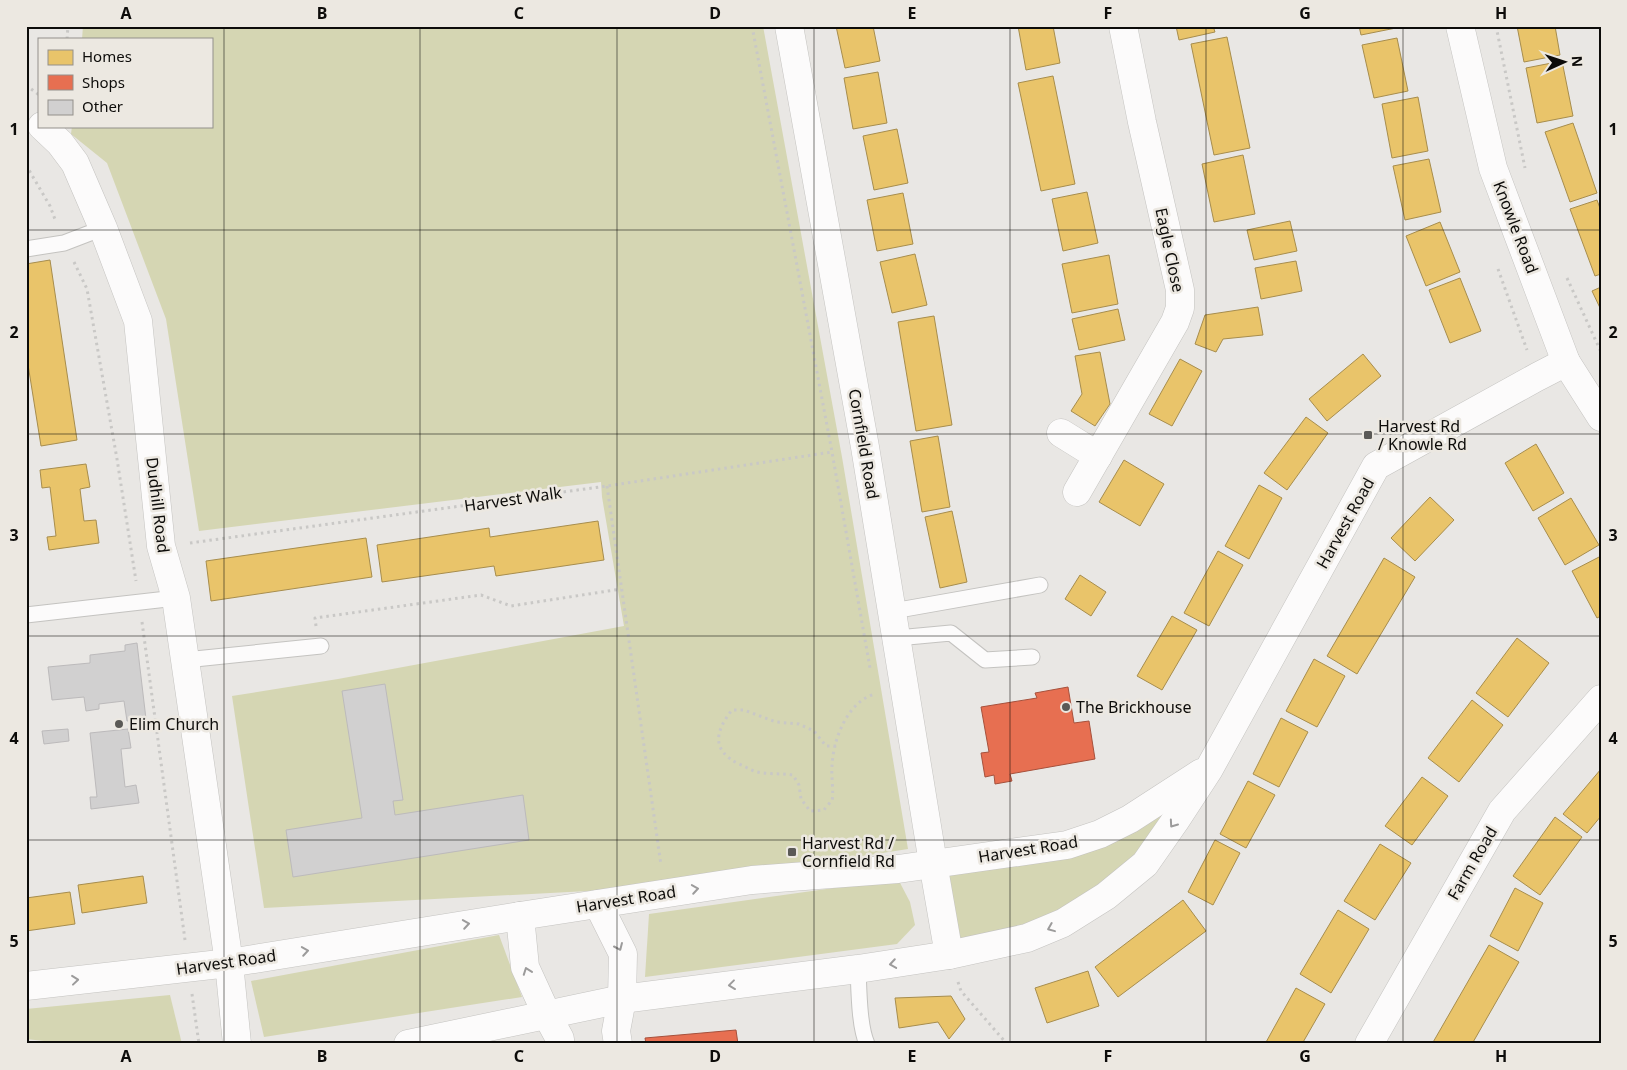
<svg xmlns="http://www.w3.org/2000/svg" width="1627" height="1070" font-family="'Noto Sans',sans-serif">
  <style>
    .green { fill: #d5d6b3 }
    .homes { fill: #e9c46a; stroke: #a78d4d }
    .shops { fill: #e76f51; stroke: #a6513c }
    .building { fill: #d1d0d0; stroke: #bcbabb }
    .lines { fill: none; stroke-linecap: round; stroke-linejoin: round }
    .service-casing { stroke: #c4c3c0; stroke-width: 17 }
    .minor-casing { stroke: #c4c3c0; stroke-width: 29 }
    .tertiary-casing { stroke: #c4c3c0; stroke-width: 29 }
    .path { stroke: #c9c8c6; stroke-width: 3; stroke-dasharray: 2.5 4; stroke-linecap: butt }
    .service { stroke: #fcfbfb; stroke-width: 15 }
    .minor { stroke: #fcfbfb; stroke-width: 28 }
    .tertiary { stroke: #fcfbfb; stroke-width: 28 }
    .oneway { stroke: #9c9b9b }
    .grid { fill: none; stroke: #0d0c0a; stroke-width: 1; stroke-opacity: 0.55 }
    .poi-dot { fill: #5a5956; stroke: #ece8e1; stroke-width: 2 }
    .labels { text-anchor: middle; stroke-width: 5; stroke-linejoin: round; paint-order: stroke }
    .street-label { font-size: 16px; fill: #0d0c0a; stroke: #ece8e1 }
    .poi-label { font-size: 16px; fill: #0d0c0a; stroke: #ece8e1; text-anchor: start }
    .neatline { fill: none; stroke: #0d0c0a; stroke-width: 2 }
    .grid-label { font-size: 16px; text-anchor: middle; font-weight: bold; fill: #0d0c0a }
  </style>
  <rect width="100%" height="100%" fill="#e9e7e4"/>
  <!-- green -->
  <g class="green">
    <path d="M 83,26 L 763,26 L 842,457 L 908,849 L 663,887 L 264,908 L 232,696 L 338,679 L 624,626 L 602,497 L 601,482 L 199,531 L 166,319 L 107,163 L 71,134 L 72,126 L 211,126 L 211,39 L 82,39 Z"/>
    <path d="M 1177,802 L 1142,858 L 1060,919 L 955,945 L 945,871 Z"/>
    <path d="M 898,879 L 910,902 L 915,925 L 897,944 L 645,977 L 649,914 Z"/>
    <path d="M 499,935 L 522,997 L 264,1037 L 251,981 Z"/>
    <path d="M 170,995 L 182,1044 L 71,1044 L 26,1039 L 26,1009 Z"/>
  </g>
  <!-- homes -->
  <g class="homes">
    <path d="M 836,26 L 873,26 L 880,61 L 845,68 Z"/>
    <path d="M 1018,26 L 1053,26 L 1060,63 L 1026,70 Z"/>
    <path d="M 1176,26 L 1213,26 L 1215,32 L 1179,40 Z"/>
    <path d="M 1359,26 L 1395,26 L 1396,28 L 1361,35 Z"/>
    <path d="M 1517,26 L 1555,26 L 1560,55 L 1524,62 Z"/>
    <path d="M 1227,37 L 1250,148 L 1214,155 L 1191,44 Z"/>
    <path d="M 1397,38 L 1408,91 L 1374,98 L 1362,45 Z"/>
    <path d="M 1562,61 L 1573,116 L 1537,123 L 1526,68 Z"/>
    <path d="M 878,72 L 887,123 L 853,129 L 844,78 Z"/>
    <path d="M 1053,76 L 1075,184 L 1041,191 L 1018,83 Z"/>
    <path d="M 1418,97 L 1428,151 L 1392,158 L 1382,104 Z"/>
    <path d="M 1573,123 L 1597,193 L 1570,202 L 1545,132 Z"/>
    <path d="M 897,129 L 908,183 L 874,190 L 863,136 Z"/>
    <path d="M 1243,155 L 1255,214 L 1214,222 L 1202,164 Z"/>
    <path d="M 1429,159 L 1441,212 L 1405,220 L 1393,166 Z"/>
    <path d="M 1087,192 L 1098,243 L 1063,251 L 1052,199 Z"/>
    <path d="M 903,193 L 913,244 L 877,251 L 867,200 Z"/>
    <path d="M 1597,200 L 1601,211 L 1601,274 L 1595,276 L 1570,209 Z"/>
    <path d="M 1290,221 L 1297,251 L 1254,260 L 1247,230 Z"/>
    <path d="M 1440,222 L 1460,272 L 1426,286 L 1406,236 Z"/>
    <path d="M 915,254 L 927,305 L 892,313 L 880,262 Z"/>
    <path d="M 1109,255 L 1118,304 L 1072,313 L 1062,264 Z"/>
    <path d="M 50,260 L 77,440 L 41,446 L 26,352 L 26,264 Z"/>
    <path d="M 1296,261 L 1302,291 L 1261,299 L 1255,268 Z"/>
    <path d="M 1460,278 L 1481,331 L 1450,343 L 1429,290 Z"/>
    <path d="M 1601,287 L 1601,310 L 1592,291 Z"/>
    <path d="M 1258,307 L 1263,335 L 1223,339 L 1216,352 L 1195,344 L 1205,315 Z"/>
    <path d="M 1118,309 L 1125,340 L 1079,350 L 1072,319 Z"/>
    <path d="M 934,316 L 952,425 L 916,431 L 898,322 Z"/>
    <path d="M 1100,352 L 1110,404 L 1095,426 L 1071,411 L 1082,394 L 1075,356 Z"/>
    <path d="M 1363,354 L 1381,376 L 1327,421 L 1309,399 Z"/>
    <path d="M 1180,359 L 1202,371 L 1172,426 L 1149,414 Z"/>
    <path d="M 1306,417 L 1328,433 L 1287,490 L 1264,473 Z"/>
    <path d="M 938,436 L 950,507 L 922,512 L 910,441 Z"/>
    <path d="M 1536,444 L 1564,493 L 1533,511 L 1505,463 Z"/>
    <path d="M 1124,460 L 1164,484 L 1140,526 L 1099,502 Z"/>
    <path d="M 86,464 L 90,487 L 80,489 L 84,521 L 96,520 L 99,543 L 49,550 L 47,537 L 56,536 L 50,487 L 42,488 L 40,470 Z"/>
    <path d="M 1259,485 L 1282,498 L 1249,559 L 1225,546 Z"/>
    <path d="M 1430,497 L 1454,520 L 1415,561 L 1391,538 Z"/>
    <path d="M 1571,498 L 1599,545 L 1565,565 L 1538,518 Z"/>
    <path d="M 952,511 L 967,582 L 940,588 L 925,517 Z"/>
    <path d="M 598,521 L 604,560 L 496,576 L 494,566 L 382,582 L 377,545 L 489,528 L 490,537 Z"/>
    <path d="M 366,538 L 372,577 L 211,601 L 206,561 Z"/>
    <path d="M 1218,551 L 1243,565 L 1209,626 L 1184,613 Z"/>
    <path d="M 1601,556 L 1601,616 L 1597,618 L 1572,571 Z"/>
    <path d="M 1384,558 L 1415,577 L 1357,674 L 1327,656 Z"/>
    <path d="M 1080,575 L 1106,592 L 1091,616 L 1065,599 Z"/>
    <path d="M 1172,616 L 1197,630 L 1162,690 L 1137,676 Z"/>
    <path d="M 1517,638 L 1549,663 L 1508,717 L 1476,693 Z"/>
    <path d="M 1314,659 L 1345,676 L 1317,727 L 1286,711 Z"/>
    <path d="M 1472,700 L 1503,725 L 1459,782 L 1428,758 Z"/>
    <path d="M 1281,718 L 1308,732 L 1279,787 L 1253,774 Z"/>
    <path d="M 1601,769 L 1601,816 L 1587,833 L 1563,814 Z"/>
    <path d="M 1422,777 L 1448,796 L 1412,845 L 1385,826 Z"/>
    <path d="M 1248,781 L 1275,795 L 1246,848 L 1220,834 Z"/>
    <path d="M 1555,817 L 1582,837 L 1540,895 L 1513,876 Z"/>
    <path d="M 1215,840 L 1240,853 L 1213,905 L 1188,892 Z"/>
    <path d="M 1380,844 L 1411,863 L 1375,920 L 1344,901 Z"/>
    <path d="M 143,876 L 147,903 L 82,913 L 78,885 Z"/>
    <path d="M 1515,888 L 1543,903 L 1518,951 L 1490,936 Z"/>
    <path d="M 70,892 L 75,924 L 26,931 L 26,898 Z"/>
    <path d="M 1183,900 L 1206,931 L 1118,997 L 1095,967 Z"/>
    <path d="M 1338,910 L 1369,929 L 1331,993 L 1300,974 Z"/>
    <path d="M 1489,945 L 1519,962 L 1472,1044 L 1432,1044 Z"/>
    <path d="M 1088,971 L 1099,1006 L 1047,1023 L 1035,988 Z"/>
    <path d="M 1296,988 L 1325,1004 L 1302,1044 L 1265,1044 Z"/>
    <path d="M 951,996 L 965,1019 L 949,1039 L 938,1022 L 899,1028 L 895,998 Z"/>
  </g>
  <!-- shops -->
  <g class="shops">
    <path d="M 1068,687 L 1074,723 L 1089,721 L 1095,759 L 1010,774 L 1012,781 L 995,784 L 994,775 L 985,777 L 981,753 L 989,752 L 981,707 L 1037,698 L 1035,693 Z"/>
    <path d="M 736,1030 L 738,1044 L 646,1044 L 645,1038 Z"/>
  </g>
  <!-- building -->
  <g class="building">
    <path d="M 137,643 L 146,719 L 127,721 L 124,701 L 99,704 L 99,709 L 86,711 L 84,697 L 52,700 L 48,667 L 90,663 L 90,655 L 125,651 L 125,645 Z"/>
    <path d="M 385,684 L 403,800 L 393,801 L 395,815 L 523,795 L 529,840 L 293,877 L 286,830 L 362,818 L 342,691 Z"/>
    <path d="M 68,729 L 69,741 L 44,744 L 42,731 Z"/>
    <path d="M 128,729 L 131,748 L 121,749 L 125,787 L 136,785 L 139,803 L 91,809 L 90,797 L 97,797 L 90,733 Z"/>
  </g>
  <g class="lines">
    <!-- service casing -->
    <g class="service-casing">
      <g id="service">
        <path d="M 26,249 L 64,243 L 103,228"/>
        <path d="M 893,611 L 1040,585"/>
        <path d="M 26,615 L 176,598"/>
        <path d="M 897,638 L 951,633 L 985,660 L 1032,657"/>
        <path d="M 185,660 L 321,646"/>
        <path d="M 858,969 C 859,990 859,1026 867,1044"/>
      </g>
    </g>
    <!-- minor casing -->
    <g class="minor-casing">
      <g id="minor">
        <path d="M 789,26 L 865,447 L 933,863"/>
        <path d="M 1460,26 L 1493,168 L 1566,362 L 1601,417"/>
        <path d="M 42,126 L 60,143 L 75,163 L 103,228 L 138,321 L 161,546 L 176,598 L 229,963"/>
        <path d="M 1061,433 L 1098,456"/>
        <path d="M 1077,492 L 1175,322 L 1180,308 L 1180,290 L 1142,122 L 1123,26"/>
        <path d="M 547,1015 L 560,1039 L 560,1044"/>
        <path d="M 618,1044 L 616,1031 L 622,999"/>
        <path d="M 1369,1044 L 1502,811 L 1601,699"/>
      </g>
    </g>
    <!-- tertiary casing -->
    <g class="tertiary-casing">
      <g id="tertiary">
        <path d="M 933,863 L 949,955"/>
        <path d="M 598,904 L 623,954 L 622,999"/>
        <path d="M 520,916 L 525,967 L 547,1015"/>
        <path d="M 229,963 L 237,1044"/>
        <path d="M 26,986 L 229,963 L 520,916 L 752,880 L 898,869 L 1067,845 L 1100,834 L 1130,819 L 1201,773"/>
        <path d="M 408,1044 L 622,999 L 858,969 L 949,955 L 1027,938 L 1063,923 L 1106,896 L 1145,864 L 1175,821 L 1209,769 L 1376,466 L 1537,377 L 1566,362"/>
      </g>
    </g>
    <!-- path -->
    <g class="path">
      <path d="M 752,26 L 832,452 L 870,668"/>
      <path d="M 1496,26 L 1525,168"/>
      <path d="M 67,39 L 68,26"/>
      <path d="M 26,85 L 39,95"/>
      <path d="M 26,165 L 50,206 L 56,222"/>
      <path d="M 74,262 L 87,289 L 117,459 L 136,581"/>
      <path d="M 1498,269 L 1527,350"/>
      <path d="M 1567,278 L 1601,352"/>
      <path d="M 607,486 L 661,865"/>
      <path d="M 190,543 L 607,486 L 832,452"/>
      <path d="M 142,622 L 185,940"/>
      <path d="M 316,626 L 315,618 L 481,595 L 511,606 L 621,589"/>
      <path d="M 836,746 L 826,746 L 814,731 L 799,724 L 776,722 L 744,710 L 732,710 C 715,732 711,750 739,764 C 744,766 749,769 754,771 C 766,775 780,773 793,775 L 799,785 L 801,799 L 810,811 L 824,810 C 826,807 830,803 832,800 C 834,795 831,773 832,766 C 833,739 848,701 875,694"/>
      <path d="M 958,982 L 961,991 L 1007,1044"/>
      <path d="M 192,994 L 199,1044"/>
    </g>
    <!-- service -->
    <use href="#service" class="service"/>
    <!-- minor -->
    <use href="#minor" class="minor"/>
    <!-- tertiary -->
    <use href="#tertiary" class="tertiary"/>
  </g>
  <!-- one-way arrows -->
  <defs><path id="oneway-chevron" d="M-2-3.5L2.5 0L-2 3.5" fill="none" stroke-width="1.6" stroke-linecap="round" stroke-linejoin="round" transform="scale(1.25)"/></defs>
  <g class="oneway">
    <use href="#oneway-chevron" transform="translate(1173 824) rotate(125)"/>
    <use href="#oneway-chevron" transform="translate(695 889) rotate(-9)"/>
    <use href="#oneway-chevron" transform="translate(466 924) rotate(-9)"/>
    <use href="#oneway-chevron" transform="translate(1051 928) rotate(158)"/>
    <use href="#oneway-chevron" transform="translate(619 947) rotate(66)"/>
    <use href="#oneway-chevron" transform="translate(305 951) rotate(-9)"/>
    <use href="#oneway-chevron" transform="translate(893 964) rotate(171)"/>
    <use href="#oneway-chevron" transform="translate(527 971) rotate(-110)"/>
    <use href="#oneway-chevron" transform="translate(75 980) rotate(-6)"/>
    <use href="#oneway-chevron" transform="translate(732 985) rotate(173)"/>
  </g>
  <!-- grid -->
  <path class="grid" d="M 224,26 L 224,1044M 420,26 L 420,1044M 617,26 L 617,1044M 814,26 L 814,1044M 1010,26 L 1010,1044M 1206,26 L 1206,1044M 1403,26 L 1403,1044M 26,230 L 1601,230M 26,434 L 1601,434M 26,636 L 1601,636M 26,840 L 1601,840"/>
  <!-- markers -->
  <g class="poi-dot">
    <rect x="1363" y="430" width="10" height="10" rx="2.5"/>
    <circle cx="1066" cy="707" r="5"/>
    <circle cx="119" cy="724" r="5"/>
    <rect x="787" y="847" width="10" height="10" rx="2.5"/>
  </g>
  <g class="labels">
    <!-- street labels -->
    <g class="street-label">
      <text transform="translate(1516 227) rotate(69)" y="6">Knowle Road</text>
      <text transform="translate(1170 250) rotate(78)" y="6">Eagle Close</text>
      <text transform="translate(864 444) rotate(80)" y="6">Cornfield Road</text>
      <text transform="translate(513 499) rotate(-8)" y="6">Harvest Walk</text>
      <text transform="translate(158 505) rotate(83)" y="6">Dudhill Road</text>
      <text transform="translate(1345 523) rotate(-61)" y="6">Harvest Road</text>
      <text transform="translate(1028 849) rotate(-9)" y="6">Harvest Road</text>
      <text transform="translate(1472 863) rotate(-60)" y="6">Farm Road</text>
      <text transform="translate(626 899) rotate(-9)" y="6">Harvest Road</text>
      <text transform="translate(226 962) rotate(-8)" y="6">Harvest Road</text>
    </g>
    <!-- poi labels -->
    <g class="poi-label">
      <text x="1378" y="432">Harvest Rd<tspan x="1378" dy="18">/ Knowle Rd</tspan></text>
      <text x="1076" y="713">The Brickhouse</text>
      <text x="129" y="730">Elim Church</text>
      <text x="802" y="849">Harvest Rd /<tspan x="802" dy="18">Cornfield Rd</tspan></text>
    </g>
  </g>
  <!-- border -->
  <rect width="1627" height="1070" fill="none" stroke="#ece8e1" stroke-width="55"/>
  <!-- legend -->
  <rect x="38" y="38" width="175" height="90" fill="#ece8e1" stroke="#93908b"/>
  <rect x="48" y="50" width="25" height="15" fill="#e9c46a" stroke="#93908b"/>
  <text x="82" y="62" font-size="15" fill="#0d0c0a">Homes</text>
  <rect x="48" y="75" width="25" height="15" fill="#e76f51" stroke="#93908b"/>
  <text x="82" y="88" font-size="15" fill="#0d0c0a">Shops</text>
  <rect x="48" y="100" width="25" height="15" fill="#d1d0d0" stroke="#93908b"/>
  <text x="82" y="112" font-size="15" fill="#0d0c0a">Other</text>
  <!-- north arrow -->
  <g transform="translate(1564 62) rotate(87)" stroke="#ece8e1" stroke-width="4" paint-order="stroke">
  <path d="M0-4L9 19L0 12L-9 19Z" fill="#0d0c0a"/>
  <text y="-8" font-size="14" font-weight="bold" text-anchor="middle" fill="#0d0c0a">N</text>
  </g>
  <rect x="28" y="28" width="1572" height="1014" class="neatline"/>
  <g class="grid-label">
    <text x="126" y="19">A</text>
    <text x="322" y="19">B</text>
    <text x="519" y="19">C</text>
    <text x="715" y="19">D</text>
    <text x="912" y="19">E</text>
    <text x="1108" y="19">F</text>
    <text x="1305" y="19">G</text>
    <text x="1501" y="19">H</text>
    <text x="14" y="135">1</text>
    <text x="1613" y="135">1</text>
    <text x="14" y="338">2</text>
    <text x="1613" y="338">2</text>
    <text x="14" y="541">3</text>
    <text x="1613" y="541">3</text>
    <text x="14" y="744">4</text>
    <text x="1613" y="744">4</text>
    <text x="14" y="947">5</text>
    <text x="1613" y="947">5</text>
    <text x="126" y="1062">A</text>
    <text x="322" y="1062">B</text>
    <text x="519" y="1062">C</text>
    <text x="715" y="1062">D</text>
    <text x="912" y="1062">E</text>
    <text x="1108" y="1062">F</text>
    <text x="1305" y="1062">G</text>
    <text x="1501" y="1062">H</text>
  </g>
</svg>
